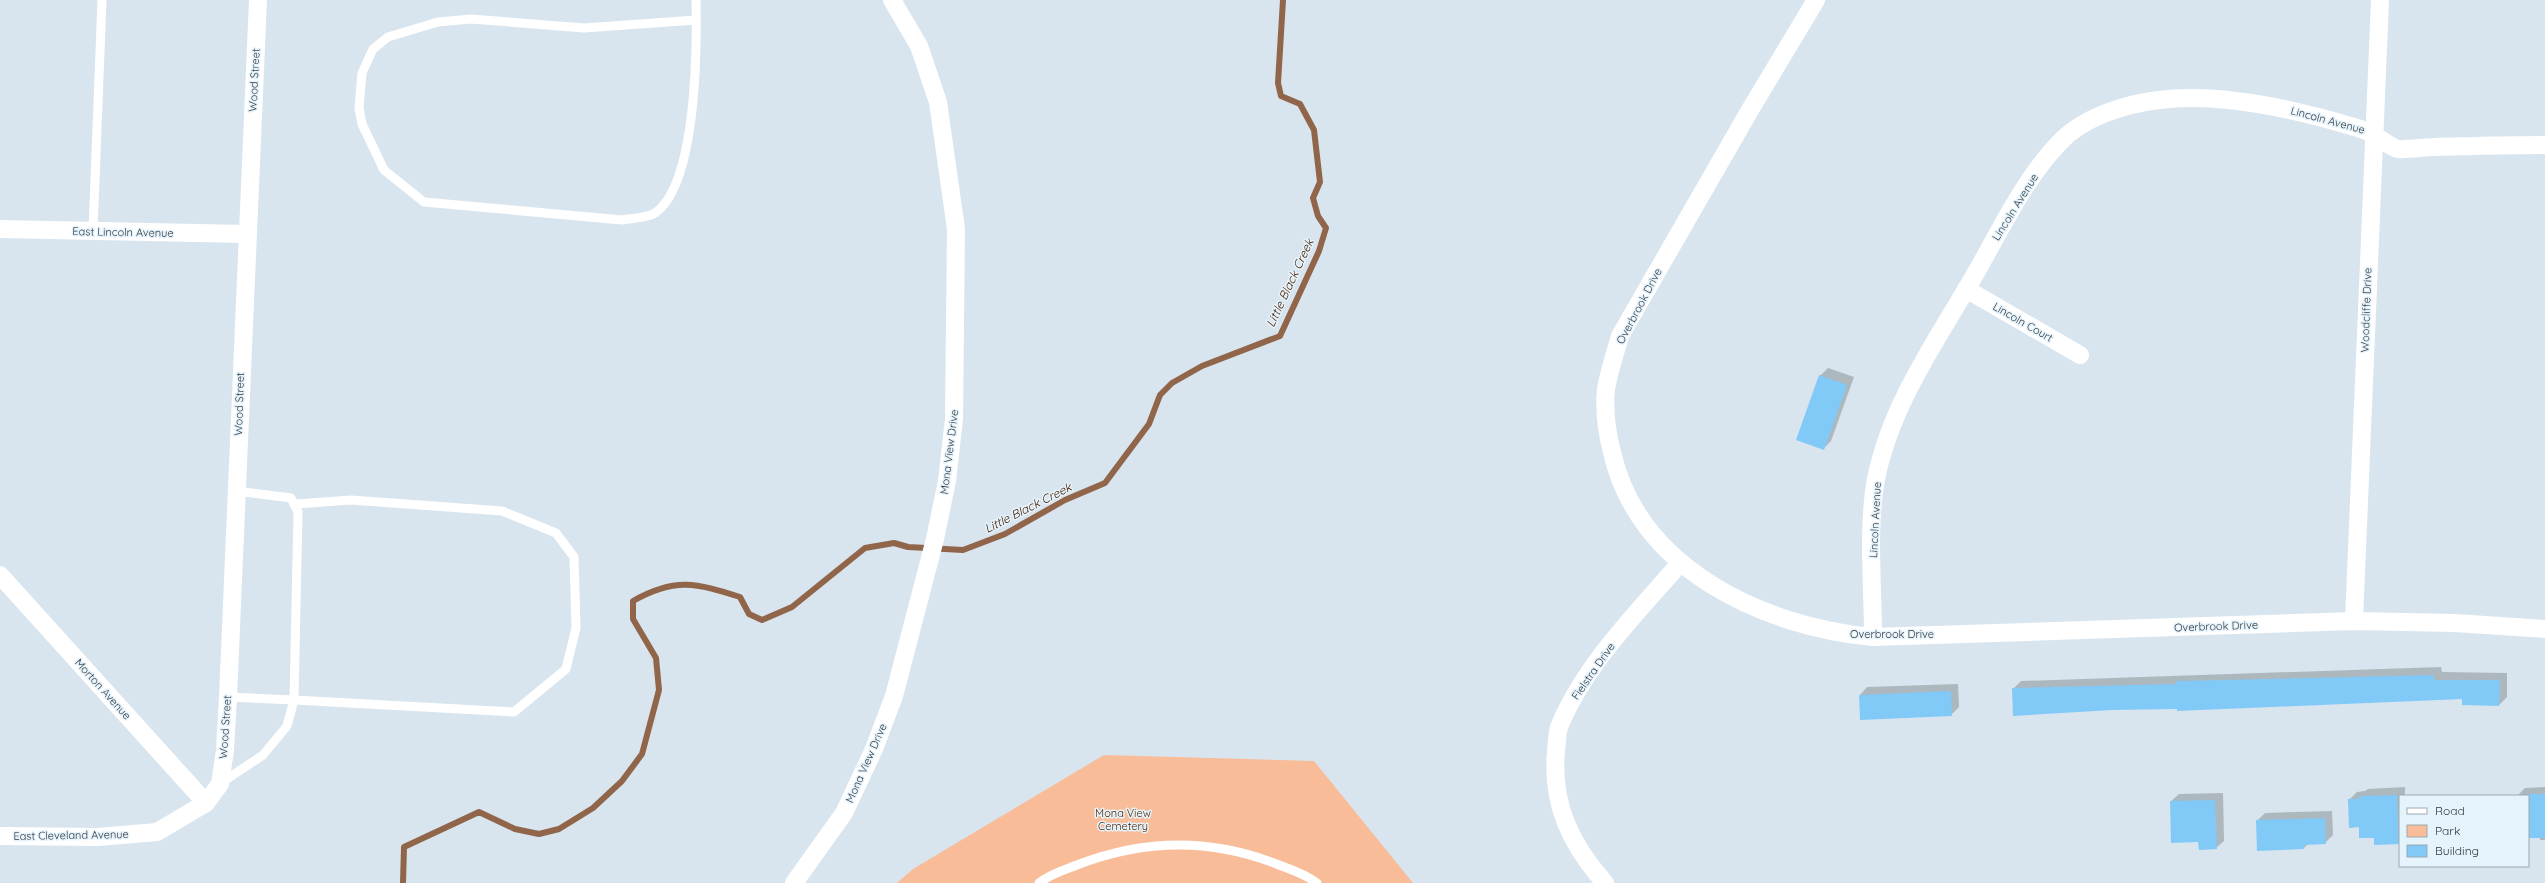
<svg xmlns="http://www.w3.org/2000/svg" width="2545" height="883" font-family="Quicksand,sans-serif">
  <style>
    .green { fill: #f8bc98 }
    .shadow { fill: #0003 }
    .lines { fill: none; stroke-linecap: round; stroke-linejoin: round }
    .stream { stroke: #90654a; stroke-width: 6 }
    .building { fill: #81c9f7 }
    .service { stroke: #fff; stroke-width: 9 }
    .minor { stroke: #fff; stroke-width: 18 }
    .labels { text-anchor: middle; stroke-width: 3; stroke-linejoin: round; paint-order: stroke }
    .street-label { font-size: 11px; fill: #34393d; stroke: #e5f3fc }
    .park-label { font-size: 11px; fill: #502505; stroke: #e5f3fc }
    .water-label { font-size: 12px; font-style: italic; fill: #4b2102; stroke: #e5f3fc }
  </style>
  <rect width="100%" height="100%" fill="#d8e5ee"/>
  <!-- green -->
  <path class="green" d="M 1104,755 L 1314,761 L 1413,883 L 897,883 L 913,869 Z"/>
  <!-- shadow -->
  <g class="shadow">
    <path d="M 1828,368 L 1854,377 L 1831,441 L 1823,449 L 1820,376 Z"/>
    <path d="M 2441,667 L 2442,672 L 2507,673 L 2507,697 L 2499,705 L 2463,698 L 2013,689 L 2021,681 Z"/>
    <path d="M 1958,684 L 1959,707 L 1951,715 L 1860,695 L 1867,687 Z"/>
    <path d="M 2405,787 L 2405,796 L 2400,796 L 2399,843 L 2375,837 L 2360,826 L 2349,800 L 2357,792 L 2365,791 L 2368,789 Z"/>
    <path d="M 2545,787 L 2545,840 L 2540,840 L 2540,837 L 2528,837 L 2528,796 L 2518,795 L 2525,788 Z"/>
    <path d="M 2223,793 L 2224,841 L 2216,848 L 2199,841 L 2171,801 L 2179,794 Z"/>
    <path d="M 2332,811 L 2333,835 L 2325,843 L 2308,844 L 2304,848 L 2257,821 L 2265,813 Z"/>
  </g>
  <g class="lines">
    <!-- stream -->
    <path class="stream" d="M 403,883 L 404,847 L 479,812 L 515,829 L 539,834 L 559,829 L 593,808 L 622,781 L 642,754 L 659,690 L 656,658 L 633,619 L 633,601 C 675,577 696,583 740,597 L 749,614 L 762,620 L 792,607 L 865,548 L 894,543 L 908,547 L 963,550 L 1005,534 L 1065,500 L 1105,483 L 1149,424 L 1160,395 L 1172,383 L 1202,366 L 1280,336 L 1319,251 L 1326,228 L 1318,216 L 1313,198 L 1320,182 L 1314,130 L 1300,104 L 1281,96 L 1278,83 L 1283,0"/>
  </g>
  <!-- building -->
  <g class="building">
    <path d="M 1819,375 L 1847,385 L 1824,450 L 1796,440 Z"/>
    <path d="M 2434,675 L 2434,680 L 2500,680 L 2499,706 L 2462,705 L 2462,699 L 2177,711 L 2177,709 L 2113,710 L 2013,716 L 2012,688 L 2176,684 L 2176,681 L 2225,680 Z"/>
    <path d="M 1951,691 L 1952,716 L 1860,720 L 1859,695 Z"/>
    <rect x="2528" y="794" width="17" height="44"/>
    <path d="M 2397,795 L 2399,844 L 2374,845 L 2374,838 L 2359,838 L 2359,827 L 2349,828 L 2348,799 L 2359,799 L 2359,796 Z"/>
    <path d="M 2215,800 L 2217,849 L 2199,850 L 2198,842 L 2171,843 L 2170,801 Z"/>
    <path d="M 2325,818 L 2326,844 L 2304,845 L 2304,849 L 2257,851 L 2256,820 Z"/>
  </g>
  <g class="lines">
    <!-- service -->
    <g class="service">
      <path d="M 696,0 C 697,48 697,184 655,213 C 648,218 631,218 622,220 L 424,202 L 384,170 L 362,124 L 359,108 L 362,73 L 373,49 L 388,37 L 438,22 L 471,19 L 584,28 L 696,20"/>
      <path d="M 93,231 L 102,0"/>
      <path d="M 228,697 L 294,700 L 298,512 L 291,498 L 236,491"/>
      <path d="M 221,783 L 263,755 L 287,726 L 294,700 L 514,712 L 566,669 L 576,628 L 574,557 L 556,533 L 502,511 L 351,500 L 296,504"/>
      <path d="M 1039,883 C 1050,874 1064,870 1077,865 C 1144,839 1212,838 1279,865 C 1292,870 1305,874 1317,883"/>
    </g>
    <!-- minor -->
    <g class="minor">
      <path d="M 1816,0 L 1750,110 L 1620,336 C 1615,354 1609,371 1606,389 C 1604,409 1607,433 1612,452 C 1638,569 1764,627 1873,637 L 2354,621 L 2455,623 L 2545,629"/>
      <path d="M 0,229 L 246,234"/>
      <path d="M 1966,289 L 2080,355"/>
      <path d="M 0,575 L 206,803"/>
      <path d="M 2354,621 L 2380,0"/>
      <path d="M 1873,637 C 1873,587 1867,528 1876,479 C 1891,404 1937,340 1974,276 C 2000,231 2023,181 2059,143 C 2083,117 2125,104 2159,100 C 2221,92 2302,111 2361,129 C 2374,133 2391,148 2398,149 C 2409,150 2423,147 2434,147 C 2471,146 2508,145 2545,145"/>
      <path d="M 0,836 L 98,837 L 157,832 L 206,803 L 220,784 L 225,750 L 228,697 L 258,0"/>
      <path d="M 794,883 L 844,813 L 874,749 L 894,696 L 935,539 L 947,481 L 954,419 L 956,229 L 938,102 L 919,46 L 892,0"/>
      <path d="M 1605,883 C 1571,845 1551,804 1556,751 C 1557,744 1557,734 1559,727 C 1585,664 1637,613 1681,562"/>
    </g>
  </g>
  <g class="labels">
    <!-- street labels -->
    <g class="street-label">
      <text transform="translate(254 80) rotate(-87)" y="4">Wood Street</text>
      <text transform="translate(2328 120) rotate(15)" y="4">Lincoln Avenue</text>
      <text transform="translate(2015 207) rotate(-58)" y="4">Lincoln Avenue</text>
      <text transform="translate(123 232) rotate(1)" y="4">East Lincoln Avenue</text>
      <text transform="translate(1639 306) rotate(-62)" y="4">Overbrook Drive</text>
      <text transform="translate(2366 310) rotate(-88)" y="4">Woodcliffe Drive</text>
      <text transform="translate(2023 322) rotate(30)" y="4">Lincoln Court</text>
      <text transform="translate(239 404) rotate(-88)" y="4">Wood Street</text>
      <text transform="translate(949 452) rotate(-83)" y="4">Mona View Drive</text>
      <text transform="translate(1875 520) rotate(-87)" y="4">Lincoln Avenue</text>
      <text transform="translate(2216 626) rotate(-2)" y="4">Overbrook Drive</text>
      <text x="1892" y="638">Overbrook Drive</text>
      <text transform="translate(1593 671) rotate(-55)" y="4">Fielstra Drive</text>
      <text transform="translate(103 689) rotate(48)" y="4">Morton Avenue</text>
      <text transform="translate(225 727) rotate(-86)" y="4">Wood Street</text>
      <text transform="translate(866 763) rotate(-66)" y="4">Mona View Drive</text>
      <text transform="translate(71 835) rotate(-1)" y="4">East Cleveland Avenue</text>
    </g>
    <!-- park labels -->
    <g class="park-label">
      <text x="1123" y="817">Mona View<tspan x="1123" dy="13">Cemetery</tspan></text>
    </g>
    <!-- water labels -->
    <g class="water-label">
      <text transform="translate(1290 283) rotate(-65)" y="4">Little Black Creek</text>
      <text transform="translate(1028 508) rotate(-27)" y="4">Little Black Creek</text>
    </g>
  </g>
  <!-- legend -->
  <rect x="2399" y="795" width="130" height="72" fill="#e5f3fc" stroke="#9ea9b0"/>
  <rect x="2407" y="808" width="20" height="6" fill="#ffffff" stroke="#9ea9b0"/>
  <text x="2435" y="815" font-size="12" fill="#34393d">Road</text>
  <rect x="2407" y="825" width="20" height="12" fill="#f8bc98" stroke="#9ea9b0"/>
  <text x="2435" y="835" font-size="12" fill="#34393d">Park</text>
  <rect x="2407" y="845" width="20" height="12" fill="#81c9f7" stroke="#9ea9b0"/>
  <text x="2435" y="855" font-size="12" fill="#34393d">Building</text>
</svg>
